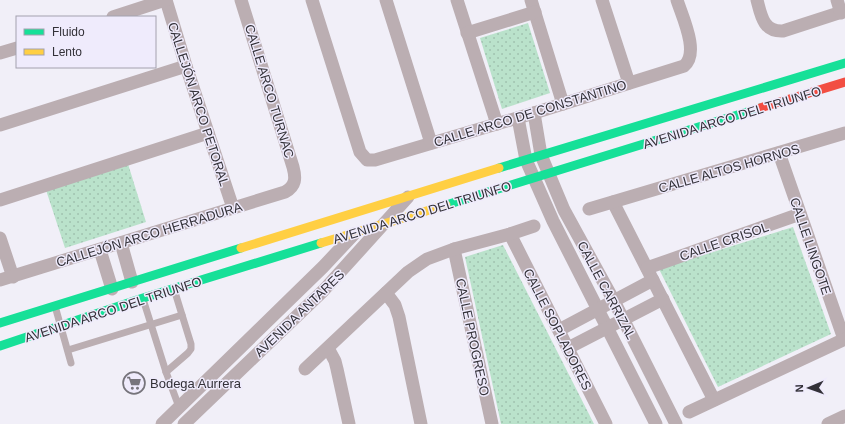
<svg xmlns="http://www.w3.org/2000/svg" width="845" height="424" font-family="Helvetica,sans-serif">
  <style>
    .park { fill: url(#park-dots) }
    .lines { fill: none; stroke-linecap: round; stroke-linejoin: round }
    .lane { stroke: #bbaeb2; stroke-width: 7 }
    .street { stroke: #bbaeb2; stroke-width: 13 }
    .fast { stroke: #16e098; stroke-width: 9 }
    .slow { stroke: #ffcf43; stroke-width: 9 }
    .jam { stroke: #f24e42; stroke-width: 9 }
    .labels { text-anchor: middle; stroke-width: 3; stroke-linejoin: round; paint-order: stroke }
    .street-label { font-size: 13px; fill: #333138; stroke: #efebfc }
    .poi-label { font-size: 13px; fill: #333138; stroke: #efebfc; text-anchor: start }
  </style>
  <defs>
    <pattern id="park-dots" width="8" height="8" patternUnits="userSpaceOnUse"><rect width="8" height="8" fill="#bae2cb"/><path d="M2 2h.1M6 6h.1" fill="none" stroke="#a0c2af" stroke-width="1.8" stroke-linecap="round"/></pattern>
  </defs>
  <rect width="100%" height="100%" fill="#f1eff8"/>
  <!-- park -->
  <g class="park">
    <path d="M 528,23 L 550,93 L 502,109 L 480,38 Z"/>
    <path d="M 128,164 L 146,222 L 65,248 L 46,190 Z"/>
    <path d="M 793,227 L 831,334 L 718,387 L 659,269 Z"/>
    <path d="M 503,245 L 594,424 L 501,424 L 465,257 Z"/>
  </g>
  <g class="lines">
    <!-- lane -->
    <g class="lane">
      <path d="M 143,299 L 166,372 L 179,407"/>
      <path d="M 55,306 L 71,363"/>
      <path d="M 68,350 L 182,315"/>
      <path d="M 166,372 L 188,353 L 191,349 L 191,344 L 174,289"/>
    </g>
    <!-- street -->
    <g class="street">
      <path d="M 166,0 L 186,66 L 233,208"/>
      <path d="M 312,0 L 360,152 L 367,160 L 375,160 L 534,113 L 684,66 C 700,53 682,16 677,0"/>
      <path d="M 386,0 L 431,143"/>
      <path d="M 457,0 L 497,124"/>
      <path d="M 531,0 L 563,104"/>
      <path d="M 602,0 L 629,83"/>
      <path d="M 757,0 C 761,15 763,32 783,31 L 845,11"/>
      <path d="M 837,0 L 841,13"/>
      <path d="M 113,17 L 165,0"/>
      <path d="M 467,33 L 535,12"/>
      <path d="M 0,53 L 17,48"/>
      <path d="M 534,113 L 541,155 L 564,210 L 614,301 L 676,424"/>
      <path d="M 518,118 L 526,160 L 553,221 L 656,424"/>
      <path d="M 0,125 L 186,66"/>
      <path d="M 779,153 L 844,339"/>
      <path d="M 0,200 L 208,133"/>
      <path d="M 613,202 L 714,400"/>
      <path d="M 589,209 L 845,133"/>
      <path d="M 510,234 L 606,424"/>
      <path d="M 0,238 L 13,277"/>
      <path d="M 121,243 L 132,282"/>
      <path d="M 454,249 L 492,424"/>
      <path d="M 100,250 L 112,289"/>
      <path d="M 647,268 L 800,214"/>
      <path d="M 0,280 L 285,192 C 296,186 296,178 293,167 L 241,0"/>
      <path d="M 386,293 L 395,305 L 399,317 L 421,424"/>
      <path d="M 559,330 L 653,280"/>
      <path d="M 328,348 L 335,361 L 337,369 L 349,424"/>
      <path d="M 568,348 L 663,299"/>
      <path d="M 305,369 L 408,272 L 427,259 L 454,249 L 510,234 L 534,226"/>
      <path d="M 689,412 L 845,339"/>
      <path d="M 162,424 L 323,267 L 354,234"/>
      <path d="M 184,424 L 323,291 L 408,197"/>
      <path d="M 828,424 L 845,416"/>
    </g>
    <!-- fast -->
    <g class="fast">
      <path d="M 499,168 L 845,63"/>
      <path d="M 446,205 L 760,108"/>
      <path d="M 0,323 L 241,248"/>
      <path d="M 0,346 L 143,298 L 321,243"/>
    </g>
    <!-- slow -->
    <g class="slow">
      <path d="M 321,243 L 446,205"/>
      <path d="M 241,248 L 499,168"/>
    </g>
    <!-- jam -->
    <path class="jam" d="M 760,108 L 845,82"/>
  </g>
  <!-- icons -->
  <defs>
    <g id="supermarket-ring" transform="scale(1.15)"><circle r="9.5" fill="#efebfc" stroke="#76747b" stroke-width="1.5"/><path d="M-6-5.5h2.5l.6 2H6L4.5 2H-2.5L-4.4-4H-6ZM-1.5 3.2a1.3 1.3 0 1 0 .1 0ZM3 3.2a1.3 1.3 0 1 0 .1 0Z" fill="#76747b"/></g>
  </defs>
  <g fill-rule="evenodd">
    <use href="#supermarket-ring" x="134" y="383"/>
  </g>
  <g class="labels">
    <!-- street labels -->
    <g class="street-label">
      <text transform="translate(270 91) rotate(73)" y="5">CALLE ARCO TURNAC</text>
      <text transform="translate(199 104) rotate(72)" y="5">CALLEJÓN ARCO PETORAL</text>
      <text transform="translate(530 113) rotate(-17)" y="5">CALLE ARCO DE CONSTANTINO</text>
      <text transform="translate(732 117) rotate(-17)" y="5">AVENIDA ARCO DEL TRIUNFO</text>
      <text transform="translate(729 168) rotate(-16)" y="5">CALLE ALTOS HORNOS</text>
      <text transform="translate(422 212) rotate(-17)" y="5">AVENIDA ARCO DEL TRIUNFO</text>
      <text transform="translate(149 234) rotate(-17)" y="5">CALLEJÓN ARCO HERRADURA</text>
      <text transform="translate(724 241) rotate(-19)" y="5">CALLE CRISOL</text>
      <text transform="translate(811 246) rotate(71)" y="5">CALLE LINGOTE</text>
      <text transform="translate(607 290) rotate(62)" y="5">CALLE CARRIZAL</text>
      <text transform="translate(113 309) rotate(-18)" y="5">AVENIDA ARCO DEL TRIUNFO</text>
      <text transform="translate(299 313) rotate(-44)" y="5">AVENIDA ANTARES</text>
      <text transform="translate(558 329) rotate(63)" y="5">CALLE SOPLADORES</text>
      <text transform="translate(473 337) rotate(78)" y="5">CALLE PROGRESO</text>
    </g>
    <!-- poi labels -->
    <g class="poi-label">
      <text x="150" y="388">Bodega Aurrera</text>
    </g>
  </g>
  <!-- legend -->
  <rect x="16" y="16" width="140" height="52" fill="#efebfc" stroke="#a4a1ae"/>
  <rect x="24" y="29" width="20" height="6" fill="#16e098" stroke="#a4a1ae"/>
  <text x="52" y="36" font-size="12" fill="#333138">Fluido</text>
  <rect x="24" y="49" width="20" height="6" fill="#ffcf43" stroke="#a4a1ae"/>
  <text x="52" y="56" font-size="12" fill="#333138">Lento</text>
  <!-- north arrow -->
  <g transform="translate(809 388) rotate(268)" stroke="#efebfc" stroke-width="3" paint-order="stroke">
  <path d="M0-3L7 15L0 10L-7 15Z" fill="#333138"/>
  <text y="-6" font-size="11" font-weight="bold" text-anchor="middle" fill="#333138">N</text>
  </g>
</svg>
